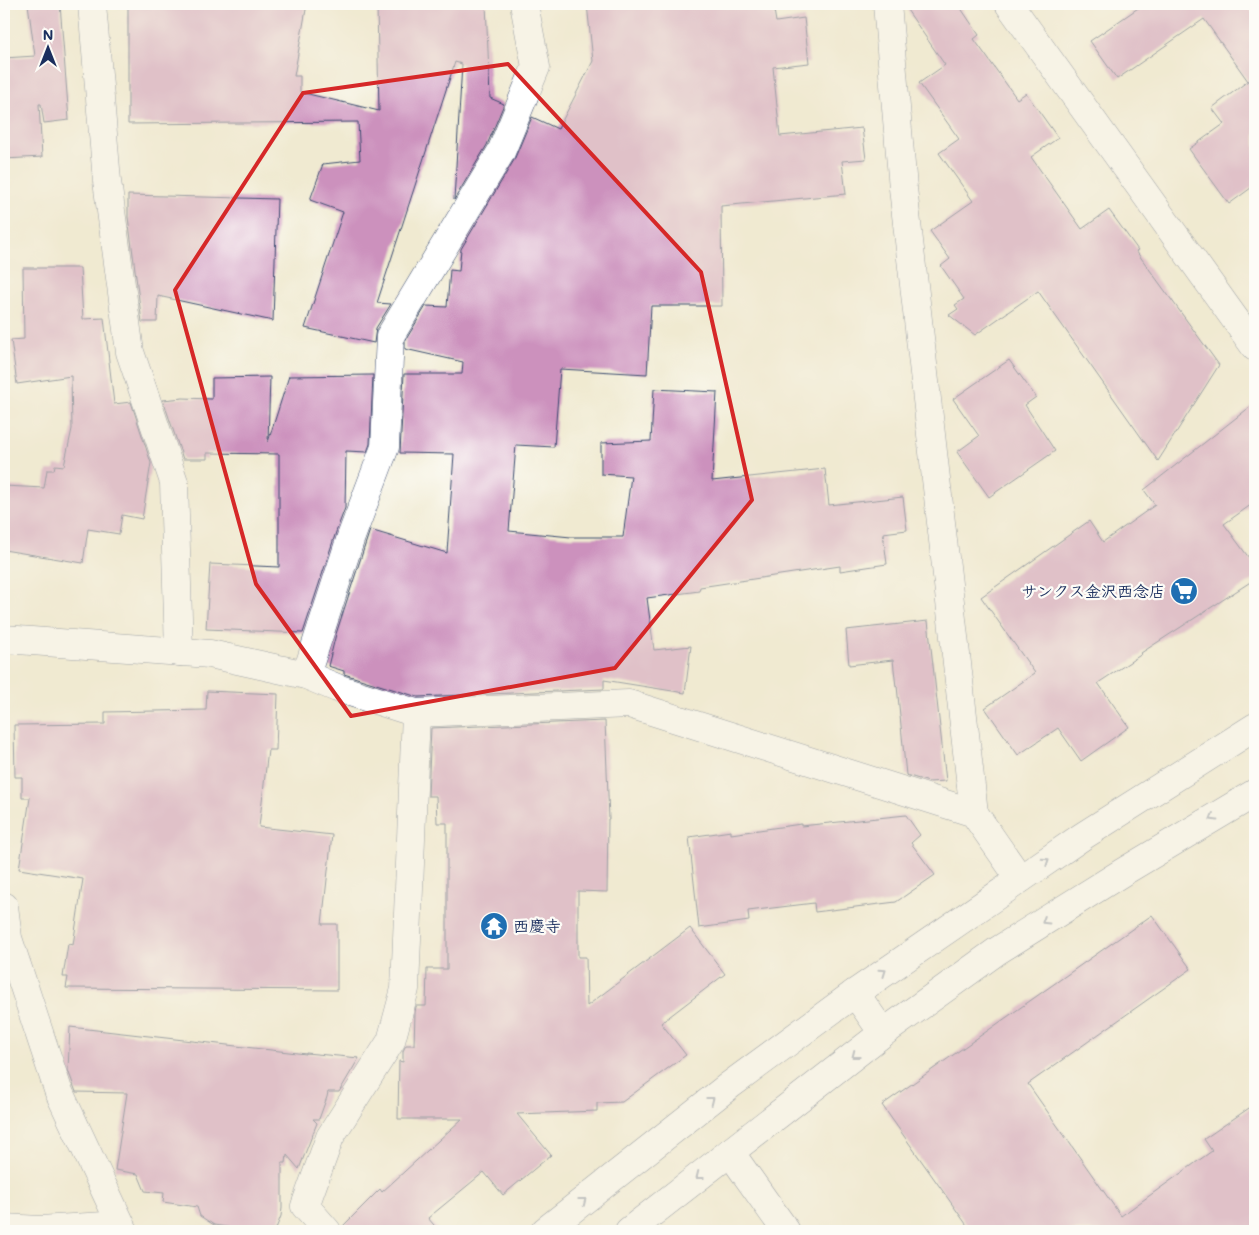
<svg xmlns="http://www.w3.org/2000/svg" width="1259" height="1235" font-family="Mali,'Klee One',sans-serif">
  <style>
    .building { fill: #cc91bd }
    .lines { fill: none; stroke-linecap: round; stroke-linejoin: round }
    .minor-casing { stroke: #3b4b6f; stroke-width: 29 }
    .minor { stroke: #fff; stroke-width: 28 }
    .oneway { stroke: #8d97ae }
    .marked { fill: none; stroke: #d62828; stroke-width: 4; stroke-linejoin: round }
    .labels { text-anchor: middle; stroke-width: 4.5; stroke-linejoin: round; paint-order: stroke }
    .poi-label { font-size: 16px; font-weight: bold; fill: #1b2f5e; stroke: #fdfcf7; text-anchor: end }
  </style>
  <rect width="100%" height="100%" fill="#fdfcf7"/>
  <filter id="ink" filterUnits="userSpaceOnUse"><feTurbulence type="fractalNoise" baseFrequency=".02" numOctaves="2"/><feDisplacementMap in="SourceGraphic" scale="10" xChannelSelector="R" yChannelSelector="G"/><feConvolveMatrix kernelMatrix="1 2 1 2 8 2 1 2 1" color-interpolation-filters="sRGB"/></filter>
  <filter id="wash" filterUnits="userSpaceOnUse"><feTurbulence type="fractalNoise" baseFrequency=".0096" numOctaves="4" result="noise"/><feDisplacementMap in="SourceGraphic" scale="20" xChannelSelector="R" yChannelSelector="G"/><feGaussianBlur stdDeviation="1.12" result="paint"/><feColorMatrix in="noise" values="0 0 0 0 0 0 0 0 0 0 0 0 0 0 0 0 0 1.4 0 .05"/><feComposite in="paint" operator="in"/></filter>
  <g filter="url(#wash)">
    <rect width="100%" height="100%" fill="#f0ead1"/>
    <g id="blocks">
      <!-- building -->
      <g class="building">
        <path d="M 28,4 L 60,4 L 69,120 L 44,123 L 41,104 L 39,104 L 42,157 L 4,159 L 4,58 L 35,56 Z"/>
        <path d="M 128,4 L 307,4 L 294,76 L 300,76 L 300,92 L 379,111 L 377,4 L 486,4 L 490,98 L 504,104 L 487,145 L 454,200 L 462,64 L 455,62 L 377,303 L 391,304 L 376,328 L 374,343 L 305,328 L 343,212 L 310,200 L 323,164 L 360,160 L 358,122 L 128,124 Z"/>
        <path d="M 587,4 L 773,4 L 776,22 L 804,18 L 809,63 L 773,67 L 780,136 L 862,128 L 866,159 L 842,161 L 846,194 L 721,206 L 722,306 L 651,306 L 647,374 L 560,369 L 554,447 L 516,445 L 509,531 L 571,537 L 623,537 L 631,476 L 601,474 L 601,443 L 651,441 L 654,389 L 717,392 L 712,481 L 825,469 L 829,505 L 903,497 L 907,530 L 883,533 L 887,564 L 840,571 L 840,566 L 700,587 L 699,591 L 647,598 L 654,650 L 691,646 L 685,693 L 604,680 L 604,689 L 418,697 L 344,674 L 344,671 L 328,666 L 336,634 L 370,530 L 447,553 L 454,454 L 400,453 L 404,374 L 462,374 L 463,362 L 405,349 L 405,341 L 426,306 L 447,307 L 450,270 L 459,271 L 461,249 L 514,160 L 532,117 L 558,129 L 593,61 Z"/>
        <path d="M 903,4 L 958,4 L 979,35 L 974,39 L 1017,99 L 1026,93 L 1058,138 L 1031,157 L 1082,229 L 1109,210 L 1138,250 L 1136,251 L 1219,365 L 1158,461 L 1038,291 L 975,335 L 949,315 L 958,309 L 955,305 L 964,299 L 941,266 L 950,259 L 930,231 L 973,201 L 939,153 L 959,139 L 919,83 L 945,65 Z"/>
        <path d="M 1144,4 L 1247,4 L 1255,16 L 1255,185 L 1229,204 L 1189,149 L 1224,124 L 1212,108 L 1248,81 L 1204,19 L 1117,79 L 1090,41 Z"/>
        <path d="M 128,195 L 277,199 L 273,321 L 158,296 L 157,322 L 142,322 L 128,217 Z"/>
        <path d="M 23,268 L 80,268 L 83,319 L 104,318 L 114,404 L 131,402 L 151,463 L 142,519 L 122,515 L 119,534 L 88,529 L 83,563 L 4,550 L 4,486 L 44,488 L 47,470 L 54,470 L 55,465 L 64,466 L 72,429 L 71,376 L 17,384 L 11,340 L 24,339 Z"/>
        <path d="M 1009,360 L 1036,397 L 1025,405 L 1055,451 L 989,497 L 957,452 L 979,436 L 953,399 Z"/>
        <path d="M 373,375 L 370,444 L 367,452 L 346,451 L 345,508 L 336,532 L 303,633 L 206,629 L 210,564 L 279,567 L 279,454 L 207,453 L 207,459 L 183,459 L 163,400 L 183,398 L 212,399 L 212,378 L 270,377 L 268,442 L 289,376 Z"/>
        <path d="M 1255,403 L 1255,502 L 1224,524 L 1255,566 L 1255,579 L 1141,653 L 1142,654 L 1098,683 L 1129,727 L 1081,761 L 1058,728 L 1018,755 L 985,708 L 1035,673 L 981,597 L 1089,521 L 1103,542 L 1155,505 L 1144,490 Z"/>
        <path d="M 928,621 L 946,781 L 929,782 L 906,775 L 897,686 L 896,687 L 893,660 L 849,665 L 846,630 Z"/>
        <path d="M 207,691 L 278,694 L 276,750 L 268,750 L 259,827 L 332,835 L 322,924 L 337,924 L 337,990 L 66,988 L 68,977 L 63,977 L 68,944 L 73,945 L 83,879 L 19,869 L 30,798 L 22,798 L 22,777 L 15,777 L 14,725 L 105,724 L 105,712 L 206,710 Z"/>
        <path d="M 605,721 L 609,819 L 608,819 L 607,892 L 578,891 L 578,957 L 586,957 L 587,1006 L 690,928 L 725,974 L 661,1023 L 686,1055 L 622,1102 L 597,1103 L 597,1111 L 517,1114 L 551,1155 L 503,1195 L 484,1172 L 428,1218 L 439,1231 L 342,1231 L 342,1227 L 380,1189 L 382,1192 L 462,1119 L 398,1119 L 399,1061 L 403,1062 L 403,1051 L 406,1045 L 414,1045 L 415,1013 L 416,1006 L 426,1006 L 427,969 L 447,969 L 447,823 L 437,823 L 436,796 L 428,796 L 431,728 Z"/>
        <path d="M 906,815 L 920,835 L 911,843 L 935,875 L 896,902 L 815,912 L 814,903 L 748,911 L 749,921 L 699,928 L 689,837 L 731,831 L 731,834 L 801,824 L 801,826 Z"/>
        <path d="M 1152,915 L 1191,969 L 1028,1084 L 1121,1216 L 1212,1151 L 1204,1139 L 1255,1104 L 1255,1231 L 971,1231 L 882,1105 Z"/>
        <path d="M 70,1027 L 306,1054 L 306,1053 L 359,1058 L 339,1092 L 328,1092 L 327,1097 L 319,1119 L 313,1119 L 317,1123 L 299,1169 L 287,1155 L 286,1163 L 282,1163 L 282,1208 L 281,1216 L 275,1231 L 251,1231 L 214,1225 L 200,1216 L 197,1207 L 163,1202 L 164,1193 L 145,1191 L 138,1174 L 115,1170 L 127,1093 L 76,1092 L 68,1070 Z"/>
      </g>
    </g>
  </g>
  <g filter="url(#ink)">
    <use href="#blocks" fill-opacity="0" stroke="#3b4b6f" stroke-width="1"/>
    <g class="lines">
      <!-- minor casing -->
      <g class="minor-casing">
        <g id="minor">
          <path d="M 92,4 L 107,181 L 130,352 L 174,482 L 179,652"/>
          <path d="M 887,4 L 903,188 L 974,813"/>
          <path d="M 1009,4 L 1255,347"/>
          <path d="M 4,639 L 210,654 L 306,675 L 337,688 L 416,713 L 629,704 L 974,813 L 1020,879"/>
          <path d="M 306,675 L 351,537 L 385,447 L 390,336 L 501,152 L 536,67 L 524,4"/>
          <path d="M 4,906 L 8,938 L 58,1090 L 124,1231"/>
          <path d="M 855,993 L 883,1033"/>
          <path d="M 730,1152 L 786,1231"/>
          <path d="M 4,1228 L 40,1230 L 121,1225"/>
          <path d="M 327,1231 L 305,1206 L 330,1137 L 391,1041 L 405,989 L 416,713"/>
          <path d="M 545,1231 L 730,1085 L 855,993 L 1083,836 L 1255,727"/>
          <path d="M 629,1231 L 883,1033 L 997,951 L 1123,872 L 1255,793"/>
        </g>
      </g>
      <!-- minor -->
      <use href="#minor" class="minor"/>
    </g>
    <!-- one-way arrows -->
    <defs><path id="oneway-chevron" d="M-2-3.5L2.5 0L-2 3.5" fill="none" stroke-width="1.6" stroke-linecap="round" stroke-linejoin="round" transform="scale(1.25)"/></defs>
    <g class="oneway">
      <use href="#oneway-chevron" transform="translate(1213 818) rotate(149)"/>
      <use href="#oneway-chevron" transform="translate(1046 861) rotate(-34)"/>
      <use href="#oneway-chevron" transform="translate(1045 921) rotate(148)"/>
      <use href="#oneway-chevron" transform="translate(883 972) rotate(-35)"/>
      <use href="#oneway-chevron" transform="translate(855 1055) rotate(142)"/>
      <use href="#oneway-chevron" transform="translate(711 1100) rotate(-38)"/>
      <use href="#oneway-chevron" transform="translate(699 1176) rotate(142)"/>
      <use href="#oneway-chevron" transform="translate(583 1201) rotate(-38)"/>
    </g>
  </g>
  <!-- marked area -->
  <path d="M0 0H1259V1235H0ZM 508,64 L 701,272 L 752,500 L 615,668 L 351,716 L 256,584 L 175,290 L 303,93 Z" fill="#f0ead1" fill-opacity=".55" fill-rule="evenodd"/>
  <path class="marked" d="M 508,64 L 701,272 L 752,500 L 615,668 L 351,716 L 256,584 L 175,290 L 303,93 Z"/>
  <!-- icons -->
  <defs>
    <g id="supermarket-disc" transform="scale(1.4375)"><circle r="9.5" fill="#1f6fb2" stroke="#fdfcf7"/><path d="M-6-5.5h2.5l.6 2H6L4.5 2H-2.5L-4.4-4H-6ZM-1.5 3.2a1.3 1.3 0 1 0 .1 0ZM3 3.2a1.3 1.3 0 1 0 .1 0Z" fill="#fff"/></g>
    <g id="temple-disc" transform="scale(1.4375)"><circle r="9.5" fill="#1f6fb2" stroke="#fdfcf7"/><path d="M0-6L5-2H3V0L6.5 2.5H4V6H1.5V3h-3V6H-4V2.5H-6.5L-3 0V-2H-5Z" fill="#fff"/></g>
  </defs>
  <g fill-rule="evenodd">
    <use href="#supermarket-disc" x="1184" y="591"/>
    <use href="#temple-disc" x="494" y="926"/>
  </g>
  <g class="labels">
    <!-- poi labels -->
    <g class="poi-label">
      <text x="1165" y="597">サンクス金沢西念店</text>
      <text x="513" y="932" text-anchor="start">西慶寺</text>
    </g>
  </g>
  <!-- margin -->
  <rect width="1259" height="1235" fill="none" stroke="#fdfcf7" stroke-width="20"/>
  <!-- north arrow -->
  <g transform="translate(48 48)" stroke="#fdfcf7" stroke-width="4" paint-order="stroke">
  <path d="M0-4L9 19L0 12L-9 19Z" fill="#1b2f5e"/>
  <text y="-8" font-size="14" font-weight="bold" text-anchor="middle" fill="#1b2f5e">N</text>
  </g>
</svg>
